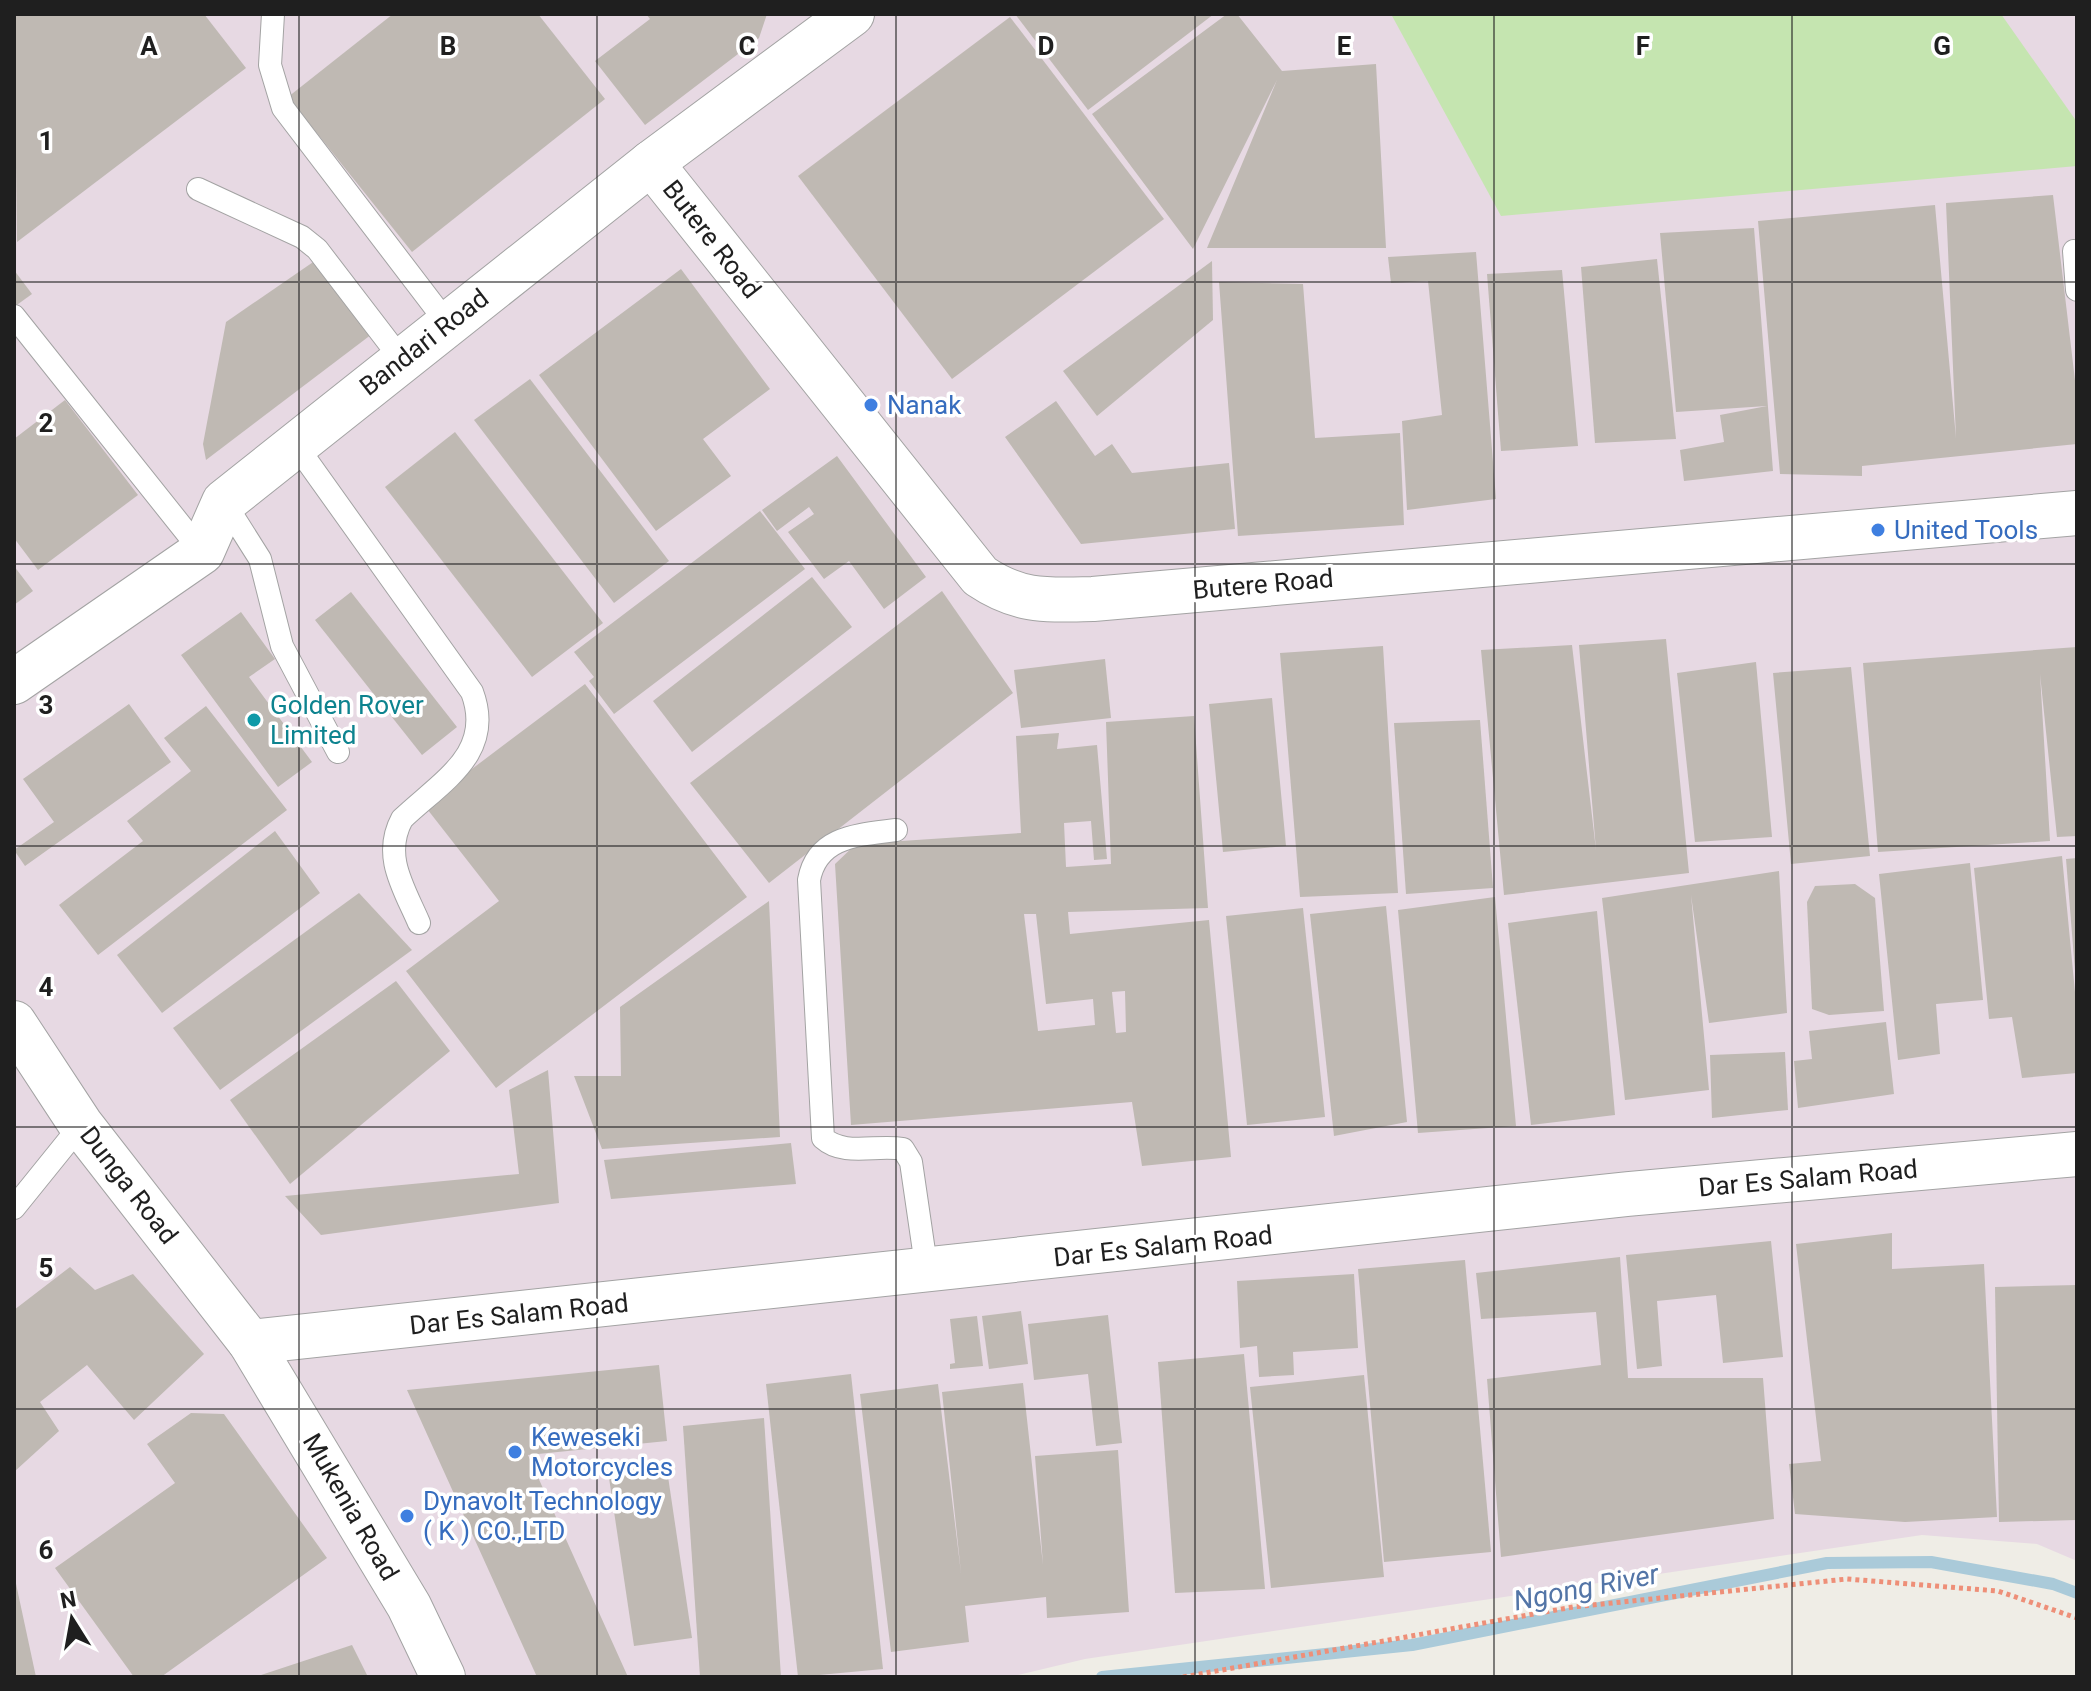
<svg xmlns="http://www.w3.org/2000/svg" width="2091" height="1691" font-family="Roboto,sans-serif">
  <style>
    .industrial { fill: #e7d9e3 }
    .grass { fill: #c5e5b0 }
    .lines { fill: none; stroke-linecap: round; stroke-linejoin: round }
    .stream { stroke: #aacad9; stroke-width: 12 }
    .building { fill: #bfb9b3; fill-rule: evenodd }
    .service-casing { stroke: #a3a3a3; stroke-width: 24 }
    .minor-casing { stroke: #a3a3a3; stroke-width: 46 }
    .path { stroke: #ee8f78; stroke-width: 5; stroke-dasharray: 4 4; stroke-linecap: butt }
    .service { stroke: #fff; stroke-width: 22 }
    .minor { stroke: #fff; stroke-width: 44 }
    .grid { fill: none; stroke: #1f1f1f; stroke-width: 2; stroke-opacity: 0.55 }
    .shop-dot { fill: #3f7fe0; stroke: #fff; stroke-width: 3 }
    .culture-dot { fill: #0f9aa8; stroke: #fff; stroke-width: 3 }
    .labels { text-anchor: middle; stroke-width: 7; stroke-linejoin: round; paint-order: stroke }
    .street-label { font-size: 26px; fill: #1f1f1f; stroke: #fff }
    .shop-label { font-size: 26px; fill: #366cbe; stroke: #fff; text-anchor: start }
    .culture-label { font-size: 26px; fill: #0d838f; stroke: #fff; text-anchor: start }
    .water-label { font-size: 28px; font-style: italic; fill: #5375a7; stroke: #fff }
    .grid-label { font-size: 26px; text-anchor: middle; font-weight: bold; fill: #1f1f1f; stroke: #fff; stroke-width: 7; stroke-linejoin: round; paint-order: stroke }
  </style>
  <rect width="100%" height="100%" fill="#efede6"/>
  <!-- industrial -->
  <path class="industrial" d="M 14,14 L 2077,14 L 2077,1561 L 2037,1544 L 1922,1535 L 1085,1659 L 1010,1677 L 14,1677 Z"/>
  <!-- grass -->
  <path class="grass" d="M 1391,14 L 2001,14 L 2077,122 L 2077,166 L 1501,216 Z"/>
  <g class="lines">
    <!-- stream -->
    <path class="stream" d="M 1102,1677 L 1412,1645 L 1827,1563 L 1931,1562 L 2053,1584 L 2077,1593"/>
  </g>
  <!-- building -->
  <g class="building">
    <path d="M 14,14 L 204,14 L 246,68 L 17,242 Z"/>
    <path d="M 393,14 L 538,14 L 605,99 L 412,252 L 288,97 Z"/>
    <path d="M 646,14 L 767,14 L 759,38 L 645,125 L 595,61 L 650,19 Z"/>
    <path d="M 1015,14 L 1214,14 L 1088,110 Z"/>
    <path d="M 1227,14 L 1237,14 L 1282,71 L 1376,64 L 1386,248 L 1207,248 L 1277,80 L 1193,249 L 1092,114 Z"/>
    <path d="M 1010,17 L 1164,219 L 952,379 L 798,176 Z"/>
    <path d="M 2053,195 L 2077,397 L 2077,444 L 1862,466 L 1862,476 L 1780,474 L 1758,221 L 1935,205 L 1956,438 L 1946,203 Z"/>
    <path d="M 1754,228 L 1773,471 L 1684,481 L 1680,450 L 1724,442 L 1720,415 L 1767,406 L 1676,412 L 1660,233 Z"/>
    <path d="M 1476,252 L 1496,499 L 1407,510 L 1402,421 L 1442,415 L 1428,281 L 1391,283 L 1388,257 Z"/>
    <path d="M 319,258 L 376,331 L 206,460 L 203,444 L 226,322 Z"/>
    <path d="M 1657,259 L 1676,439 L 1595,443 L 1581,267 Z"/>
    <path d="M 1212,261 L 1213,320 L 1097,416 L 1063,371 Z"/>
    <path d="M 681,269 L 770,389 L 703,439 L 731,476 L 656,531 L 539,375 Z"/>
    <path d="M 14,270 L 32,294 L 14,307 Z"/>
    <path d="M 1562,270 L 1578,446 L 1501,451 L 1487,274 Z"/>
    <path d="M 1219,282 L 1303,284 L 1315,438 L 1400,433 L 1404,525 L 1238,536 Z"/>
    <path d="M 530,379 L 669,561 L 614,603 L 474,420 Z"/>
    <path d="M 65,400 L 138,495 L 38,570 L 14,538 L 14,439 Z"/>
    <path d="M 1056,401 L 1095,456 L 1112,444 L 1132,473 L 1229,463 L 1235,529 L 1081,544 L 1005,437 Z"/>
    <path d="M 455,432 L 603,623 L 532,677 L 385,487 Z"/>
    <path d="M 837,456 L 926,577 L 884,609 L 849,561 L 824,579 L 788,532 L 814,514 L 809,507 L 777,531 L 762,510 Z"/>
    <path d="M 760,511 L 805,569 L 614,714 L 589,681 L 594,677 L 574,652 Z"/>
    <path d="M 14,566 L 33,591 L 14,605 Z"/>
    <path d="M 812,577 L 852,627 L 692,752 L 653,701 Z"/>
    <path d="M 942,591 L 1013,693 L 769,883 L 690,783 Z"/>
    <path d="M 351,592 L 457,727 L 422,755 L 315,620 Z"/>
    <path d="M 241,612 L 275,659 L 249,677 L 312,762 L 278,787 L 181,655 Z"/>
    <path d="M 1666,639 L 1689,873 L 1504,895 L 1481,650 L 1572,645 L 1596,850 L 1579,645 Z"/>
    <path d="M 1383,646 L 1398,893 L 1300,897 L 1280,653 Z"/>
    <path d="M 2077,647 L 2077,836 L 2057,837 L 2040,674 L 2050,841 L 1878,852 L 1863,663 Z"/>
    <path d="M 1105,659 L 1111,718 L 1021,728 L 1014,670 Z"/>
    <path d="M 1756,662 L 1772,837 L 1695,842 L 1677,673 Z"/>
    <path d="M 1851,667 L 1870,856 L 1791,864 L 1773,673 Z"/>
    <path d="M 585,684 L 747,897 L 496,1088 L 406,971 L 499,901 L 424,805 Z"/>
    <path d="M 1272,698 L 1286,846 L 1223,852 L 1209,704 Z"/>
    <path d="M 129,704 L 171,762 L 25,866 L 14,850 L 54,822 L 23,779 Z"/>
    <path d="M 206,706 L 287,810 L 98,955 L 59,905 L 143,841 L 127,821 L 191,771 L 164,738 Z"/>
    <path d="M 1194,716 L 1208,908 L 1068,912 L 1070,934 L 1209,920 L 1231,1157 L 1142,1166 L 1132,1102 L 851,1125 L 835,864 L 856,844 L 1021,833 L 1016,736 L 1059,733 L 1057,749 L 1097,745 L 1107,859 L 1094,860 L 1091,821 L 1064,823 L 1066,867 L 1111,864 L 1106,722 ZM 1024,914 L 1036,914 L 1046,1004 L 1093,999 L 1095,1025 L 1038,1031 ZM 1125,991 L 1126,1032 L 1116,1033 L 1112,992 Z"/>
    <path d="M 1480,720 L 1493,888 L 1406,894 L 1394,723 Z"/>
    <path d="M 275,831 L 320,893 L 162,1013 L 117,955 Z"/>
    <path d="M 2062,856 L 2077,1013 L 2077,1073 L 2022,1078 L 2012,1017 L 1989,1019 L 1974,868 Z"/>
    <path d="M 2077,858 L 2077,971 L 2075,971 L 2066,859 Z"/>
    <path d="M 1970,863 L 1983,1000 L 1936,1004 L 1940,1054 L 1898,1060 L 1879,874 Z"/>
    <path d="M 1779,871 L 1787,1013 L 1709,1023 L 1691,895 L 1709,1090 L 1625,1100 L 1602,898 Z"/>
    <path d="M 1855,884 L 1875,898 L 1884,1011 L 1829,1015 L 1812,1009 L 1807,902 L 1815,886 Z"/>
    <path d="M 359,893 L 412,950 L 220,1090 L 173,1028 Z"/>
    <path d="M 1495,897 L 1516,1126 L 1418,1133 L 1398,910 Z"/>
    <path d="M 769,901 L 780,1137 L 602,1149 L 574,1076 L 621,1076 L 620,1007 Z"/>
    <path d="M 1386,906 L 1407,1122 L 1334,1136 L 1310,914 Z"/>
    <path d="M 1303,908 L 1325,1117 L 1247,1125 L 1226,916 Z"/>
    <path d="M 1597,911 L 1615,1115 L 1531,1125 L 1508,923 Z"/>
    <path d="M 396,981 L 450,1051 L 290,1184 L 230,1100 Z"/>
    <path d="M 1886,1022 L 1894,1094 L 1798,1108 L 1794,1061 L 1812,1059 L 1809,1031 Z"/>
    <path d="M 1785,1052 L 1788,1110 L 1712,1118 L 1710,1055 Z"/>
    <path d="M 548,1070 L 559,1203 L 321,1235 L 285,1196 L 519,1174 L 509,1090 Z"/>
    <path d="M 791,1143 L 796,1184 L 611,1199 L 604,1160 Z"/>
    <path d="M 1892,1233 L 1892,1269 L 1984,1264 L 1997,1517 L 1905,1522 L 1795,1514 L 1789,1464 L 1821,1461 L 1796,1244 Z"/>
    <path d="M 1771,1241 L 1783,1357 L 1723,1363 L 1716,1295 L 1657,1301 L 1662,1366 L 1637,1369 L 1626,1255 Z"/>
    <path d="M 1620,1257 L 1628,1378 L 1763,1378 L 1774,1519 L 1501,1557 L 1487,1379 L 1601,1365 L 1596,1312 L 1481,1319 L 1476,1273 Z"/>
    <path d="M 1465,1260 L 1491,1552 L 1384,1562 L 1358,1269 Z"/>
    <path d="M 70,1267 L 95,1290 L 133,1274 L 204,1354 L 134,1420 L 87,1365 L 40,1402 L 59,1431 L 14,1472 L 14,1310 Z"/>
    <path d="M 1354,1274 L 1358,1348 L 1293,1352 L 1294,1375 L 1259,1377 L 1257,1346 L 1240,1348 L 1237,1281 Z"/>
    <path d="M 2077,1285 L 2077,1520 L 1999,1522 L 1995,1287 Z"/>
    <path d="M 1021,1311 L 1028,1364 L 989,1369 L 982,1316 Z"/>
    <path d="M 1108,1315 L 1122,1443 L 1096,1446 L 1088,1374 L 1034,1380 L 1028,1324 Z"/>
    <path d="M 977,1316 L 983,1366 L 950,1369 L 950,1364 L 955,1363 L 950,1319 Z"/>
    <path d="M 1244,1354 L 1265,1589 L 1175,1593 L 1158,1362 Z"/>
    <path d="M 659,1365 L 667,1441 L 528,1455 L 628,1677 L 537,1677 L 407,1390 Z"/>
    <path d="M 851,1374 L 883,1669 L 798,1677 L 766,1384 Z"/>
    <path d="M 1364,1375 L 1384,1577 L 1271,1588 L 1250,1387 Z"/>
    <path d="M 1023,1383 L 1043,1565 L 1035,1456 L 1118,1450 L 1129,1612 L 1047,1618 L 1046,1597 L 965,1606 L 969,1642 L 891,1652 L 860,1394 L 938,1384 L 961,1573 L 942,1392 Z"/>
    <path d="M 191,1413 L 224,1414 L 327,1558 L 161,1677 L 134,1677 L 55,1568 L 175,1483 L 147,1444 Z"/>
    <path d="M 764,1418 L 781,1677 L 700,1677 L 683,1426 Z"/>
    <path d="M 666,1463 L 692,1638 L 634,1646 L 608,1471 Z"/>
    <path d="M 14,1579 L 15,1579 L 36,1677 L 14,1677 Z"/>
    <path d="M 352,1645 L 368,1677 L 258,1677 L 258,1676 Z"/>
  </g>
  <g class="lines">
    <!-- service casing -->
    <g class="service-casing">
      <g id="service">
        <path d="M 273,14 L 270,65 L 283,108 L 447,323"/>
        <path d="M 198,189 L 302,237 L 317,249 L 402,360"/>
        <path d="M 2074,251 L 2077,290"/>
        <path d="M 14,316 L 202,552"/>
        <path d="M 295,444 L 472,692 C 495,753 442,781 402,819 C 382,856 404,888 419,923"/>
        <path d="M 224,502 L 260,559 L 282,646 L 338,752"/>
        <path d="M 896,830 C 858,835 817,836 809,880 L 823,1138 C 844,1157 877,1144 903,1149 L 911,1162 L 927,1272"/>
        <path d="M 14,1208 L 81,1125"/>
      </g>
    </g>
    <!-- minor casing -->
    <g class="minor-casing">
      <g id="minor">
        <path d="M 651,163 L 980,576 C 1020,603 1047,600 1093,599 L 2077,513"/>
        <path d="M 14,682 L 202,552 L 224,502 L 651,163 L 852,14"/>
        <path d="M 14,1023 L 81,1125 L 250,1342 L 409,1606 L 443,1677"/>
        <path d="M 250,1342 L 1628,1194 L 2077,1154"/>
      </g>
    </g>
    <!-- path -->
    <path class="path" d="M 1183,1677 L 1573,1607 L 1847,1579 L 1998,1591 L 2077,1618"/>
    <!-- service -->
    <use href="#service" class="service"/>
    <!-- minor -->
    <use href="#minor" class="minor"/>
  </g>
  <!-- grid -->
  <path class="grid" d="M 299,14 L 299,1677M 597,14 L 597,1677M 896,14 L 896,1677M 1195,14 L 1195,1677M 1494,14 L 1494,1677M 1792,14 L 1792,1677M 14,282 L 2077,282M 14,564 L 2077,564M 14,846 L 2077,846M 14,1127 L 2077,1127M 14,1409 L 2077,1409"/>
  <!-- markers -->
  <g class="shop-dot">
    <circle cx="871" cy="405" r="8"/>
    <circle cx="1878" cy="530" r="8"/>
    <circle cx="515" cy="1452" r="8"/>
    <circle cx="407" cy="1516" r="8"/>
  </g>
  <circle class="culture-dot" cx="254" cy="720" r="8"/>
  <g class="labels">
    <!-- street labels -->
    <g class="street-label">
      <text transform="translate(712 239) rotate(52)" y="9">Butere Road</text>
      <text transform="translate(424 342) rotate(-38)" y="9">Bandari Road</text>
      <text transform="translate(1263 584) rotate(-5)" y="9">Butere Road</text>
      <text transform="translate(1808 1178) rotate(-5)" y="9">Dar Es Salam Road</text>
      <text transform="translate(129 1185) rotate(52)" y="9">Dunga Road</text>
      <text transform="translate(1163 1246) rotate(-6)" y="9">Dar Es Salam Road</text>
      <text transform="translate(519 1314) rotate(-6)" y="9">Dar Es Salam Road</text>
      <text transform="translate(351 1507) rotate(60)" y="9">Mukenia Road</text>
    </g>
    <!-- shop labels -->
    <g class="shop-label">
      <text x="887" y="414">Nanak</text>
      <text x="1894" y="539">United Tools</text>
      <text x="531" y="1446">Keweseki<tspan x="531" dy="30">Motorcycles</tspan></text>
      <text x="423" y="1510">Dynavolt Technology<tspan x="423" dy="30">( K ) CO.,LTD</tspan></text>
    </g>
    <!-- culture labels -->
    <g class="culture-label">
      <text x="270" y="714">Golden Rover<tspan x="270" dy="30">Limited</tspan></text>
    </g>
    <!-- water labels -->
    <g class="water-label">
      <text transform="translate(1586 1587) rotate(-11)" y="10">Ngong River</text>
    </g>
  </g>
  <g class="grid-label">
    <text x="149" y="55">A</text>
    <text x="448" y="55">B</text>
    <text x="747" y="55">C</text>
    <text x="1046" y="55">D</text>
    <text x="1344" y="55">E</text>
    <text x="1643" y="55">F</text>
    <text x="1942" y="55">G</text>
    <text x="46" y="150">1</text>
    <text x="46" y="432">2</text>
    <text x="46" y="714">3</text>
    <text x="46" y="996">4</text>
    <text x="46" y="1277">5</text>
    <text x="46" y="1559">6</text>
  </g>
  <!-- border -->
  <rect width="2091" height="1691" fill="none" stroke="#1f1f1f" stroke-width="32"/>
  <!-- north arrow -->
  <g transform="translate(72 1619) rotate(349)" stroke="#ffffff" stroke-width="6" paint-order="stroke">
  <path d="M0-6L14 30L0 20L-14 30Z" fill="#1f1f1f"/>
  <text y="-12" font-size="22" font-weight="bold" text-anchor="middle" fill="#1f1f1f">N</text>
  </g>
</svg>
